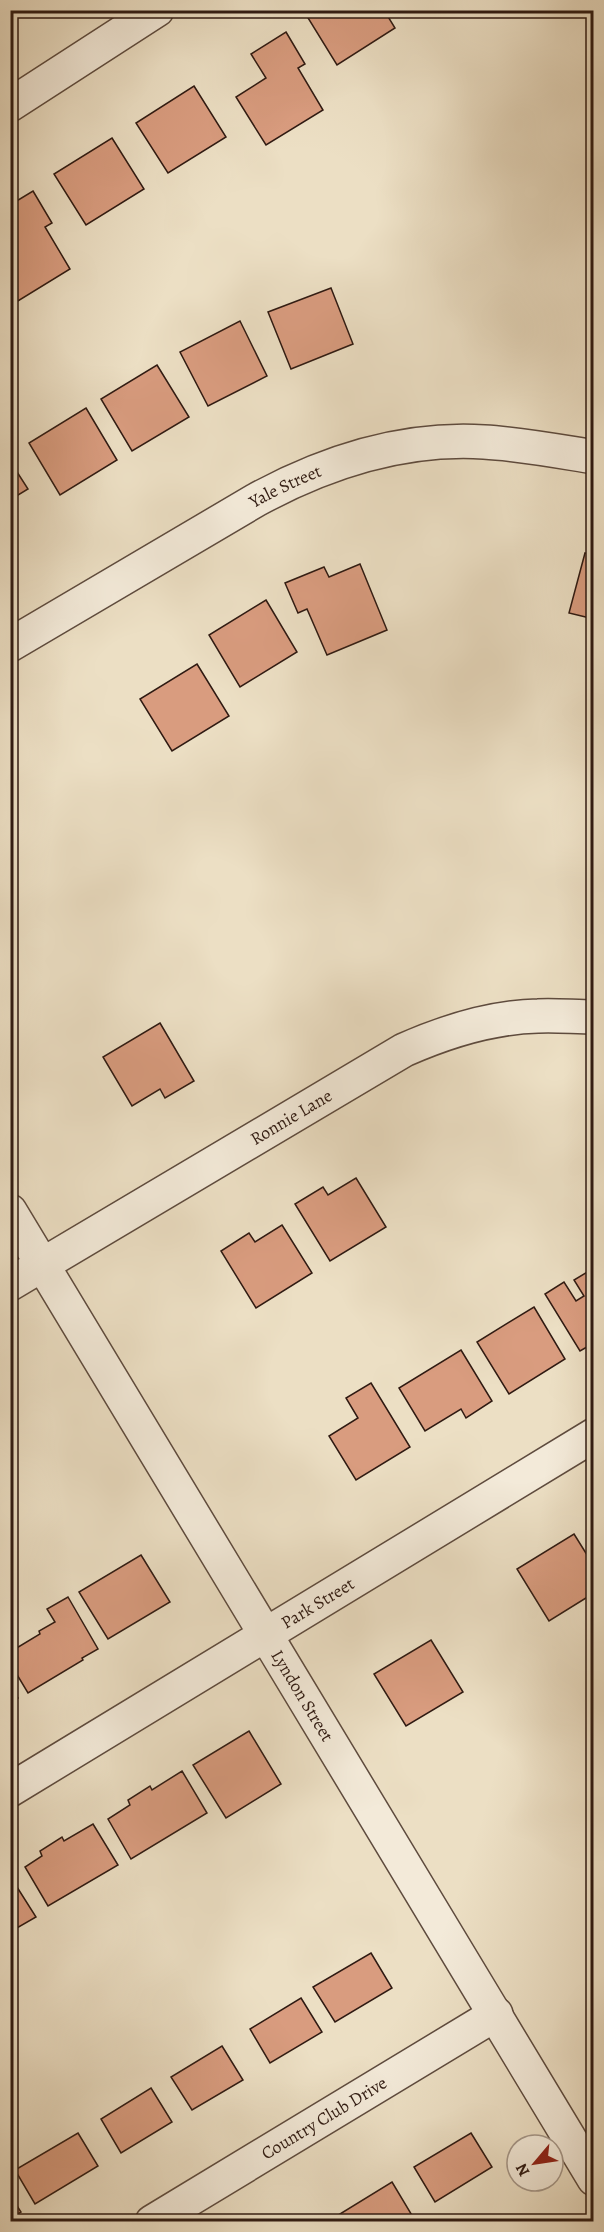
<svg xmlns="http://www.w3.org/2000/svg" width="604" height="2232" font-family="Alegreya,serif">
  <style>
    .building { fill: #d99c7f; stroke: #2f1a12; stroke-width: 1.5 }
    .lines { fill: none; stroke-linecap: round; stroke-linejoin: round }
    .minor-casing { stroke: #5e4b3e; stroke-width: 36 }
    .minor { stroke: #f3ead9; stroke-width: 33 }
    .labels { text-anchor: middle; stroke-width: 4.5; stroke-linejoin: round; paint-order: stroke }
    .street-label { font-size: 18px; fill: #2f1a12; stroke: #f3ead9 }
  </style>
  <rect width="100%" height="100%" fill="#ecdfc4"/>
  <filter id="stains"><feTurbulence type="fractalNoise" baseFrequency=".00333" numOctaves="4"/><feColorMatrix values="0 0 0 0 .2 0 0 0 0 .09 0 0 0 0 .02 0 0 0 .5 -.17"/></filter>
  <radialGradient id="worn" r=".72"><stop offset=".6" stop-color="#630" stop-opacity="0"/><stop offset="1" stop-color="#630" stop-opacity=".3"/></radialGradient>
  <!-- building -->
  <g class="building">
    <path d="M 310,10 L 384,10 L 395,28 L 337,65 L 305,13 Z"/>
    <path d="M 286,32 L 305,64 L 298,68 L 323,110 L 266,145 L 236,97 L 266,78 L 251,54 Z"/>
    <path d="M 194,86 L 226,137 L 168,173 L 136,123 Z"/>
    <path d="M 112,138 L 144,189 L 86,225 L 54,174 Z"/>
    <path d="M 33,191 L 52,223 L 45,227 L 70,269 L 13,304 L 10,300 L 10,238 L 13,237 L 10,233 L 10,205 Z"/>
    <path d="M 331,288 L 353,344 L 291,369 L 268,312 Z"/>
    <path d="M 240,321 L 267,376 L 208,406 L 180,352 Z"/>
    <path d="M 157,365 L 189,417 L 132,451 L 101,399 Z"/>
    <path d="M 86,408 L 117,460 L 60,495 L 29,443 Z"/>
    <path d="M 10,461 L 28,489 L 10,500 Z"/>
    <path d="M 585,553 L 594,555 L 594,619 L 569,613 Z"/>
    <path d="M 360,564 L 387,630 L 327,655 L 307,609 L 298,613 L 285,583 L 324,567 L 329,577 Z"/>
    <path d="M 266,600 L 297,652 L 240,687 L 209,635 Z"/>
    <path d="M 197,664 L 229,716 L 172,751 L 140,699 Z"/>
    <path d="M 160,1023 L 194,1081 L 165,1098 L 160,1089 L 132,1106 L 103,1057 Z"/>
    <path d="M 356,1178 L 386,1227 L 330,1261 L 295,1204 L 323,1187 L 328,1195 Z"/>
    <path d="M 282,1225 L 312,1273 L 256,1308 L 221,1251 L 249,1233 L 255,1242 Z"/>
    <path d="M 594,1268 L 594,1343 L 580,1351 L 545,1294 L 564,1282 L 576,1301 L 584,1296 L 574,1280 Z"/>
    <path d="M 534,1307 L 565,1359 L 509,1394 L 477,1342 Z"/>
    <path d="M 461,1350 L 492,1401 L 466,1418 L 461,1409 L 425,1431 L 399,1388 Z"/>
    <path d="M 371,1383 L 410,1447 L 356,1480 L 329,1436 L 358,1418 L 346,1398 Z"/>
    <path d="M 574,1534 L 594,1566 L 594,1593 L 549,1621 L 517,1569 Z"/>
    <path d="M 141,1555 L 170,1602 L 108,1639 L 79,1592 Z"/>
    <path d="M 68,1597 L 98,1649 L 82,1658 L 83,1660 L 28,1693 L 10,1663 L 10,1652 L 40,1634 L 39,1631 L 55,1622 L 47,1609 Z"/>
    <path d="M 431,1640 L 463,1692 L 406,1726 L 374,1674 Z"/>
    <path d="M 10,1685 L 18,1698 L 10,1703 Z"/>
    <path d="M 249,1731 L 281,1784 L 226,1818 L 193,1765 Z"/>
    <path d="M 182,1771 L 207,1813 L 131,1859 L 108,1819 L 130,1805 L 128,1800 L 150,1786 L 152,1790 Z"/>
    <path d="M 93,1824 L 118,1865 L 48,1906 L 25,1867 L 42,1856 L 40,1851 L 62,1837 L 64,1841 Z"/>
    <path d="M 10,1876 L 36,1917 L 10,1932 Z"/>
    <path d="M 371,1953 L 392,1988 L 335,2022 L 313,1987 Z"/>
    <path d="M 301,1998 L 322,2032 L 270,2063 L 250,2029 Z"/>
    <path d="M 222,2046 L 243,2080 L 192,2110 L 171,2077 Z"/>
    <path d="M 151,2088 L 172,2122 L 121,2153 L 101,2119 Z"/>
    <path d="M 78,2133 L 98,2166 L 35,2204 L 15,2170 Z"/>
    <path d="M 471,2133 L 492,2167 L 435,2202 L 414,2167 Z"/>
    <path d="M 392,2182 L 413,2217 L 406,2222 L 338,2222 L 335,2217 Z"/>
    <path d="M 10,2195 L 21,2212 L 10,2219 Z"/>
  </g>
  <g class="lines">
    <!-- minor casing -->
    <g class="minor-casing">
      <g id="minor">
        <path d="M 10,105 L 157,10"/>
        <path id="s1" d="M 10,645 L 256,500 C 326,462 404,437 484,442 C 521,444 557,451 594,457"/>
        <path id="s2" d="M 10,1211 L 594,2179"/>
        <path id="s3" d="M 10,1284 L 404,1050 C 447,1031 491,1017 538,1016 C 556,1015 575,1017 594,1017"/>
        <path id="s4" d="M 10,1790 L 594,1435"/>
        <path id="s5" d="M 152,2222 L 496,2014"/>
      </g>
    </g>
    <!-- minor -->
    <use href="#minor" class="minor"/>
  </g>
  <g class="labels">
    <!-- street labels -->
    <g class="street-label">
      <text dy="6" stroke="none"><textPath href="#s1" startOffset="318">Yale Street</textPath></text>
      <text dy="6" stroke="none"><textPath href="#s3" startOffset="327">Ronnie Lane</textPath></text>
      <text dy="6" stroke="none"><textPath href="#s4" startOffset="360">Park Street</textPath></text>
      <text dy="6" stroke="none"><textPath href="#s2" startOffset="566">Lyndon Street</textPath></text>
      <text dy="6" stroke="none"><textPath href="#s5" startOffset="201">Country Club Drive</textPath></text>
    </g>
  </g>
  <!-- margin -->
  <rect width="604" height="2232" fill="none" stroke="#ecdfc4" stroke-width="36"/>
  <rect x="12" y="12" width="580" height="2208" fill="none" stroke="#2f1a12" stroke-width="3"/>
  <rect x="18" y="18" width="568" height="2196" fill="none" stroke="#2f1a12" stroke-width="1.5"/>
  <!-- north arrow -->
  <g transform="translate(535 2163) rotate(241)"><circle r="28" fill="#f3ead9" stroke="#a59789" stroke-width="1.5"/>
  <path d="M0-4.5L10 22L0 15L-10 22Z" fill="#8f2418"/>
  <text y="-9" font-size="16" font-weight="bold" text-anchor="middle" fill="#2f1a12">N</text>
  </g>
  <rect width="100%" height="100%" filter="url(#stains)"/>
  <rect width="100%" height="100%" fill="url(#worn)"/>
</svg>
